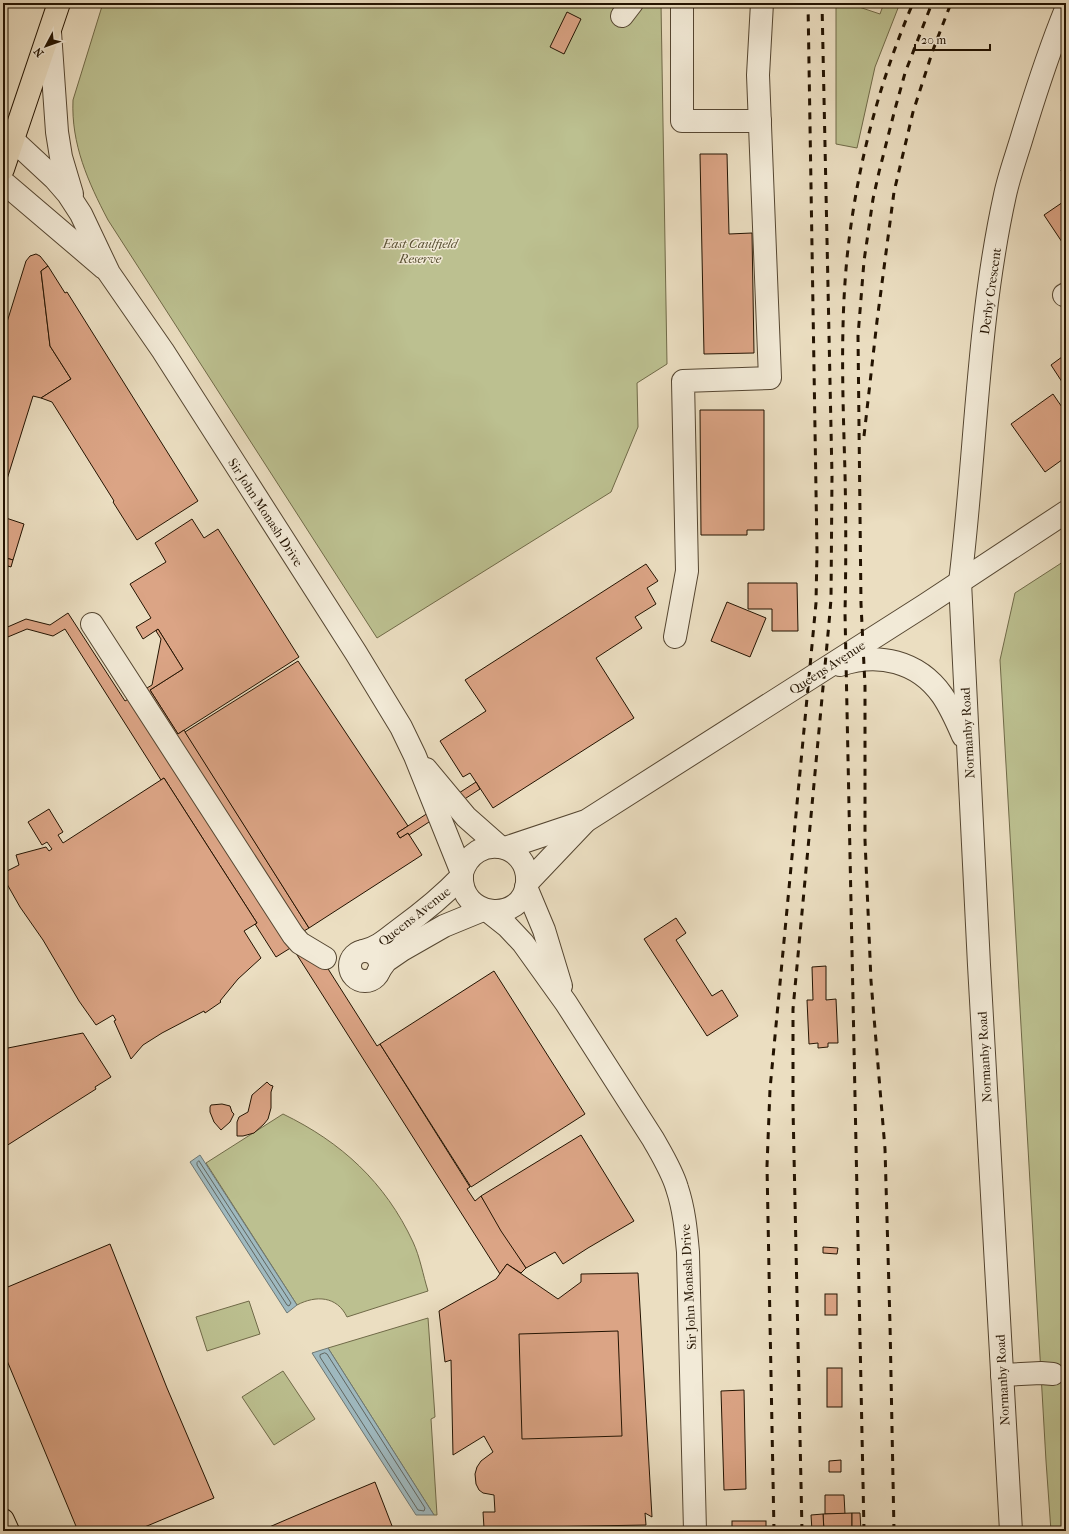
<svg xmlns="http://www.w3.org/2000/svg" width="1069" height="1534" font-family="'IM FELL French Canon',serif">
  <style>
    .green { fill: #bcc090; stroke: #706a48 }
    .water { fill: #9fb9bf; stroke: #6d7773 }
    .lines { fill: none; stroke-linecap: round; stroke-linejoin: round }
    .shore { stroke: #616660; stroke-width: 1 }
    .building { fill: #dba485; stroke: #231301 }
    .minor-casing { stroke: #554631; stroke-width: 24 }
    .highway-casing { stroke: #231301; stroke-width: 24 }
    .minor { stroke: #f2ead7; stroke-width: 22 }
    .highway { stroke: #ebdec1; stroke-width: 22 }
    .rail { stroke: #231301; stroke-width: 3; stroke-dasharray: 7 7; stroke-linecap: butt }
    .labels { text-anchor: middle; stroke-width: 3; stroke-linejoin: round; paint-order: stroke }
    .park-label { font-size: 13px; font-style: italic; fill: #595033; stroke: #f2ead7 }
    .street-label { font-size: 13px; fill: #231301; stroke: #f2ead7 }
  </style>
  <rect width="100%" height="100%" fill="#ebdec1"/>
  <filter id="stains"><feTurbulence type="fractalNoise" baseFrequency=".005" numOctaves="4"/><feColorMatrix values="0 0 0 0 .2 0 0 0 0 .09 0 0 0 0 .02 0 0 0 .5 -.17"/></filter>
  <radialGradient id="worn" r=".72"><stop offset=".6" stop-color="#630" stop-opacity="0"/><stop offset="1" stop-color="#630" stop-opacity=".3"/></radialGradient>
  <!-- green -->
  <g class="green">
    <path d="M 103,3 L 661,3 L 667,364 L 637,383 L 638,427 L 611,492 L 377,638 L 108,220 C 88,182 71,144 73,100 Z"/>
    <path d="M 836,3 L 858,3 L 859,7 L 880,14 L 884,3 L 900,3 L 875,67 L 857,148 L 836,144 Z"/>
    <path d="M 1066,560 L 1066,1531 L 1051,1531 L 1046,1461 L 1000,660 L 1015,593 Z"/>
    <path d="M 283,1114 C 341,1142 385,1182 413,1242 C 420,1257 423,1275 428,1291 L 347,1317 C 337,1296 316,1295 297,1305 L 206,1163 Z"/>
    <path d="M 249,1301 L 260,1334 L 207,1351 L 196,1317 Z"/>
    <path d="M 428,1318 L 435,1417 L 431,1419 L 437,1515 L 434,1515 L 328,1348 Z"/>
    <path d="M 283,1371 L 315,1419 L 274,1445 L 242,1397 Z"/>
  </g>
  <!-- water -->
  <g class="water">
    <path d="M 200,1155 L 297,1305 L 287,1313 L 190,1162 Z"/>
    <path d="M 328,1348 L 434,1515 L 416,1515 L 312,1353 Z"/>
  </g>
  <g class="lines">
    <!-- shore -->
    <g class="shore">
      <path d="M 199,1161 L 291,1303 L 289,1306 L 287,1305 L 197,1165 L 197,1163 Z"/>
      <path d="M 325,1353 L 327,1354 L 425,1508 L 424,1511 L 418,1510 L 320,1357 L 320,1355 Z"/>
    </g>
  </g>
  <!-- building -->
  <g class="building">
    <path d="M 567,12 L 581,19 L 564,54 L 550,47 Z"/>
    <path d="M 700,154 L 727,154 L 729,234 L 752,233 L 754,353 L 704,354 Z"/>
    <path d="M 1066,167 L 1066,179 L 1061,170 Z"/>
    <path d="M 1066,200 L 1066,248 L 1044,215 Z"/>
    <path d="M 36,254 L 40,256 L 48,266 L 41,271 L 50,346 L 71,379 L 41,398 L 33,396 L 3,492 L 3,335 L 26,261 L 30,256 Z"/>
    <path d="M 48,266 L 65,293 L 67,292 L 198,501 L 137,540 L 113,502 L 114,501 L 52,402 L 41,398 L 71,379 L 50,346 L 41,271 Z"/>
    <path d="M 1066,354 L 1066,388 L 1051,365 Z"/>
    <path d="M 1053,394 L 1066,413 L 1066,457 L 1045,472 L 1011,424 Z"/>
    <path d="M 700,410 L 764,410 L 764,530 L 747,530 L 747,535 L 701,535 Z"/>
    <path d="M 3,517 L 24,524 L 13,560 L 3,557 Z"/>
    <path d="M 192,519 L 204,538 L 218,529 L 299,657 L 178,734 L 150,690 L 183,669 L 158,629 L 143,639 L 136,627 L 151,618 L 130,584 L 166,562 L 155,543 Z"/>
    <path d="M 3,557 L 13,560 L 11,567 L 8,566 L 3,584 Z"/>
    <path d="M 646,564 L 658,581 L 647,588 L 656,604 L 635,617 L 642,628 L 596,658 L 634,718 L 493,808 L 470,773 L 463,777 L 440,741 L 486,711 L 465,680 Z"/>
    <path d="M 748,583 L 797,583 L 798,631 L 772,631 L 772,609 L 748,609 Z"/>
    <path d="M 727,602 L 766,618 L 750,657 L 711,641 Z"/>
    <path d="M 68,613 L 125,701 L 152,685 L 161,639 L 156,631 L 158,629 L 183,669 L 150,690 L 178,734 L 184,730 L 197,750 L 309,928 L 304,931 L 377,1046 L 380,1044 L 470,1187 L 467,1189 L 475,1201 L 481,1196 L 526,1268 L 521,1273 L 507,1264 L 500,1274 L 292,947 L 276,957 L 255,924 L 257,923 L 164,778 L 161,780 L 65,629 L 53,636 L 27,629 L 3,639 L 3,629 L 26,619 L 50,625 Z"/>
    <path d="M 298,661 L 408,826 L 397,833 L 400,838 L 408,833 L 422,855 L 309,928 L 185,732 Z"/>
    <path d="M 164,778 L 257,923 L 244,931 L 261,958 L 238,979 L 220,1001 L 221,1002 L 205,1013 L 204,1011 L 162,1033 L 143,1045 L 131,1059 L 114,1021 L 116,1020 L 113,1015 L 96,1025 L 79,1001 L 43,940 L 20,907 L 3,877 L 3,873 L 19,865 L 16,855 L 46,847 L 49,851 L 52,849 L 47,842 L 42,845 L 28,822 L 49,809 L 63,832 L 58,835 L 63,843 Z"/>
    <path d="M 476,782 L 480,789 L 409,835 L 408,833 L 400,838 L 397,833 Z"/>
    <path d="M 676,918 L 686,933 L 676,940 L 712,996 L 722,990 L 738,1016 L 707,1036 L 644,939 Z"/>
    <path d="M 826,966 L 826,1000 L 836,999 L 838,1043 L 828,1043 L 828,1047 L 818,1048 L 818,1043 L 809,1044 L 807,1000 L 813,1000 L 812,967 Z"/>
    <path d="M 494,971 L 585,1114 L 471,1187 L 380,1044 Z"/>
    <path d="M 83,1033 L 111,1077 L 95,1087 L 96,1089 L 3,1148 L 3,1049 Z"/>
    <path d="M 267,1082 L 270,1085 L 273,1086 L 271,1092 L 271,1108 L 268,1119 L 264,1124 L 254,1133 L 243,1136 L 237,1136 L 237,1122 L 239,1117 L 248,1112 L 252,1095 Z"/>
    <path d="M 222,1104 L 230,1106 L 232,1112 L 234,1114 L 230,1122 L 221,1130 L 214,1122 L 210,1112 L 210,1107 L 211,1105 Z"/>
    <path d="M 581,1135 L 634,1221 L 588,1248 L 563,1264 L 555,1252 L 526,1268 L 501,1231 L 481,1196 Z"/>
    <path d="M 110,1244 L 167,1388 L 214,1498 L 135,1531 L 78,1531 L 3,1351 L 3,1289 Z"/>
    <path d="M 823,1247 L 838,1248 L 837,1254 L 823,1253 Z"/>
    <path d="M 507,1264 L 558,1299 L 581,1282 L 581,1274 L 638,1273 L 652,1517 L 645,1513 L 646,1525 L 484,1528 L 483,1512 L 495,1512 L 494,1495 L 483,1493 L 479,1490 L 476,1484 L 475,1474 L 477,1467 L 481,1461 L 493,1452 L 484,1436 L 453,1455 L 451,1360 L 445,1362 L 439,1311 L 496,1279 Z"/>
    <rect x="825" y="1294" width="12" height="21"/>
    <path d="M 618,1331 L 622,1436 L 522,1439 L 519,1334 Z"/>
    <rect x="827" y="1368" width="15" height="39"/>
    <path d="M 744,1390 L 746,1489 L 724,1490 L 721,1391 Z"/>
    <path d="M 841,1460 L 841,1472 L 829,1472 L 829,1461 Z"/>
    <path d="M 375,1482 L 394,1531 L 260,1531 L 332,1500 Z"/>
    <path d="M 825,1495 L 844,1495 L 845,1514 L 825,1514 Z"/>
    <path d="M 852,1513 L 852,1531 L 824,1531 L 823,1514 Z"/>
    <path d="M 852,1513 L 860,1513 L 861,1531 L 852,1531 Z"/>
    <path d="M 823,1514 L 824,1531 L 812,1531 L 811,1515 Z"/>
    <rect x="732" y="1521" width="34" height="10"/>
  </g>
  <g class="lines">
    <!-- minor casing -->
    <g class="minor-casing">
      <g id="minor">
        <path d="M 682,3 L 682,121 L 760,121"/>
        <path d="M 622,16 L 632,3"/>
        <path d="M 50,32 L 57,132 L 61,157 L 72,194"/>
        <path d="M 13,140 L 55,179 L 68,194 L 81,214 L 109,273 L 163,351 L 356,653 L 401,727 L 415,756 L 462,873 C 458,919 523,924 527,883 C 530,842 474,832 462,873"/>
        <path d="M 3,182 L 104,268"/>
        <path d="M 1064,295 L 1066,294"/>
        <path d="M 92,624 L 293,935 L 300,943 L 325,958"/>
        <path d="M 675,637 L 687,571 L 683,381 L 770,378 L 758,75 L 762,3"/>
        <path d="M 840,665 C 878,652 918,661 942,695 C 951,708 957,722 963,736"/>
        <path d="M 426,769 L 466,817 L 500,847"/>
        <path d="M 505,848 L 586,821 L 925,605 L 1066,512"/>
        <path d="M 527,883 L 584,823"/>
        <path d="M 526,887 L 544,930 L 561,986"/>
        <path d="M 488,911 L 507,926 L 523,943 L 566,1003 L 653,1139 C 662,1155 672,1171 677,1188 C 684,1209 686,1230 688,1252 L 695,1531"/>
        <path d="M 363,951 C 378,948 388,938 400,929 C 422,913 443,896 462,876"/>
        <circle cx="365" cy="966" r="15"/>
        <path d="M 378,972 L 386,961 L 402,950 L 444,926 L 483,910"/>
        <path d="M 1002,1375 L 1041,1373 L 1053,1374"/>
        <path d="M 1011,1531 L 979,965 L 960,582 C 976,453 977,322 1005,195 C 1009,176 1016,157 1022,137 C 1035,94 1049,51 1066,9"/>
      </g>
    </g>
    <!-- highway casing -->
    <g class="highway-casing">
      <g id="highway">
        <path d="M 3,169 L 59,3"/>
        <path d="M 3,1520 L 8,1531"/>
      </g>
    </g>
    <!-- minor -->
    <use href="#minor" class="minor"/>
    <!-- highway -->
    <use href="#highway" class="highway"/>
    <!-- rail -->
    <g class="rail">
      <path d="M 864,436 L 877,321 L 894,192 L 913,112 L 933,50 L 951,3"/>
      <path d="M 774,1531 L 767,1166 L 770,1089 L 816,603 L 817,551 L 808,3"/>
      <path d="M 802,1531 L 793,1108 L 793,1009 L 829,623 L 831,599 L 832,476 L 822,3"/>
      <path d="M 864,1531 L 845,613 C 846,567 846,520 845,473 C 843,401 840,330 847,258 C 856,170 878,85 913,3"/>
      <path d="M 894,1531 L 890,1324 L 885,1149 L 871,981 L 865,840 L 865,686 L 861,604 L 858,336 L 864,261 L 873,199 L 879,172 L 895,109 L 905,73 L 932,3"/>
    </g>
  </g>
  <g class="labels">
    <!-- park labels -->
    <g class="park-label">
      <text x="420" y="248">East Caulfield<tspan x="420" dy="15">Reserve</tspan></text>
    </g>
    <!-- street labels -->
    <g class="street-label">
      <text transform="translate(990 291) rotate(-82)" y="5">Derby Crescent</text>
      <text transform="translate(266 512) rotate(57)" y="5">Sir John Monash Drive</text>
      <text transform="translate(827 667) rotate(-33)" y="5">Queens Avenue</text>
      <text transform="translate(967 733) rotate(-93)" y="5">Normanby Road</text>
      <text transform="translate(414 916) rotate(-38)" y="5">Queens Avenue</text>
      <text transform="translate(984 1057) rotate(-93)" y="5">Normanby Road</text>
      <text transform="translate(688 1287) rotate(-93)" y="5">Sir John Monash Drive</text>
      <text transform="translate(1002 1380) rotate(-93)" y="5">Normanby Road</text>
    </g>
  </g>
  <!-- margin -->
  <rect width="1069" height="1534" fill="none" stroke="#ebdec1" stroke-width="16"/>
  <rect x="4" y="4" width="1061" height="1526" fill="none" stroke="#231301" stroke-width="2"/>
  <rect x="8" y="8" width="1053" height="1518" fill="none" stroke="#231301"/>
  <!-- north arrow -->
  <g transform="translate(46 46) rotate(229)" stroke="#f2ead7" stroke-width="3" paint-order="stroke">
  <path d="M0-3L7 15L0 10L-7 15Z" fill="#231301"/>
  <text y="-6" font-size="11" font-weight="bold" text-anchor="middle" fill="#231301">N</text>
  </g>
  <!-- scale -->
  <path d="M915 44v6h75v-6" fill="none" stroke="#231301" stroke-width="2"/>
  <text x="921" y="44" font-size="12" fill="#231301" stroke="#f2ead7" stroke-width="3" paint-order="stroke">20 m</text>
  <rect width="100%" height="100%" filter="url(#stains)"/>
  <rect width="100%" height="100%" fill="url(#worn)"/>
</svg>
